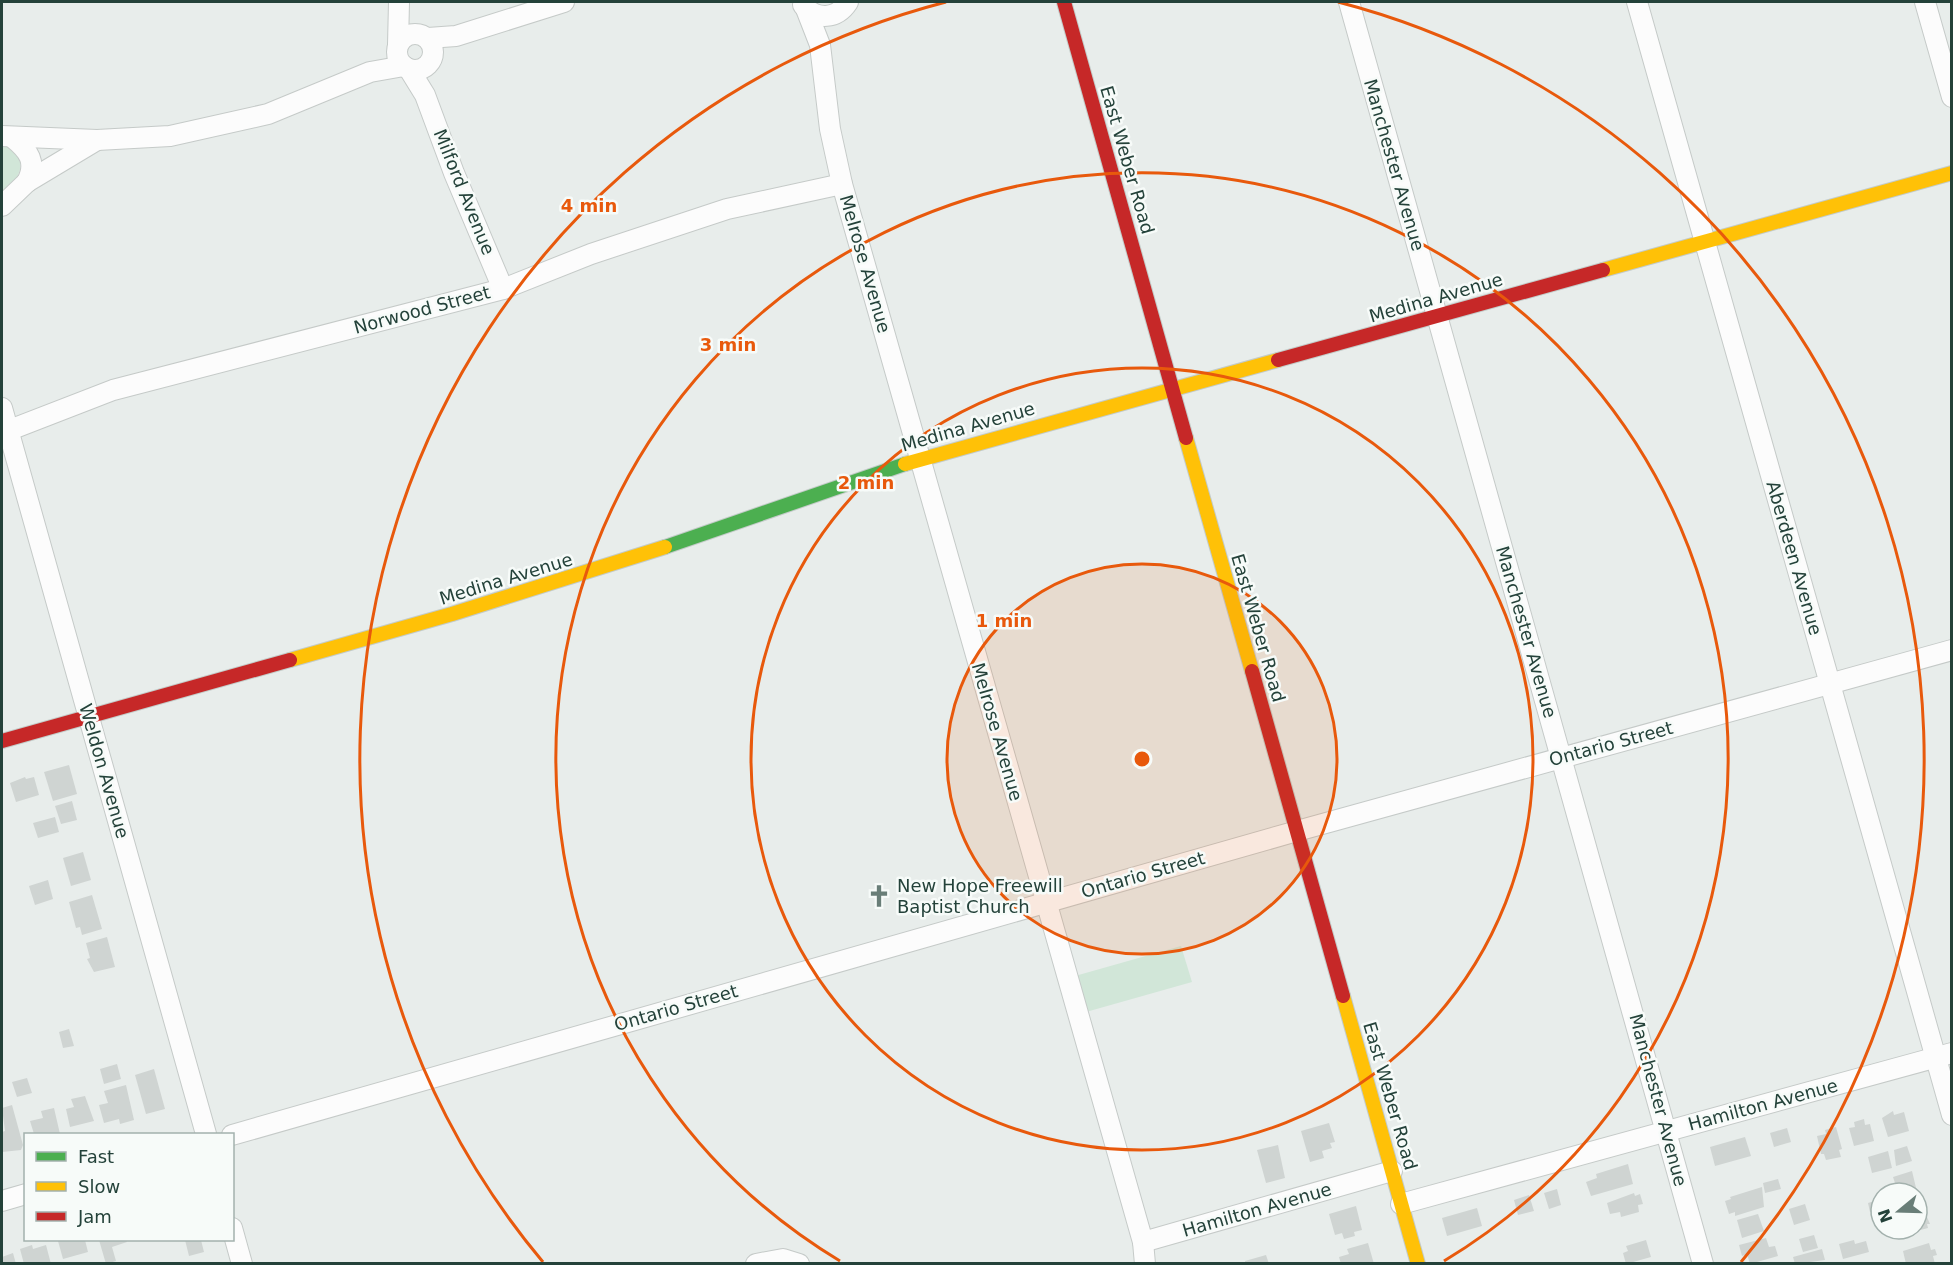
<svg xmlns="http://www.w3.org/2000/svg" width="1953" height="1265" font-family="'DejaVu Sans',sans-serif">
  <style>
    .green { fill: #d1e6d8 }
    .building { fill: #cfd4d2 }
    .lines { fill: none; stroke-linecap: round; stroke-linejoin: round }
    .street-casing { stroke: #c5cac8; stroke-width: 22 }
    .fast-casing { stroke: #c3cbc8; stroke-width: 16 }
    .slow-casing { stroke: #c3cbc8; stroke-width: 16 }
    .jam-casing { stroke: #c3cbc8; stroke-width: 16 }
    .street { stroke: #fcfcfc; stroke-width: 20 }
    .fast { stroke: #4caf50; stroke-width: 14 }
    .slow { stroke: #ffc107; stroke-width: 14 }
    .jam { stroke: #c62828; stroke-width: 14 }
    .ring { fill: none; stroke: #e8590c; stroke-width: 3 }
    .labels { text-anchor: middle; stroke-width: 5; stroke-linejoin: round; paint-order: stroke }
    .street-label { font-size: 18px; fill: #24423a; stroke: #f7fbf9 }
    .poi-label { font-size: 18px; fill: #24423a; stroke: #f7fbf9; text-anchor: start }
    .centre { fill: #e8590c; stroke: #f7fbf9; stroke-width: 3 }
    .ring-label { font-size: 18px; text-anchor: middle; font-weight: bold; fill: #e8590c; stroke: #f7fbf9; stroke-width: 5; stroke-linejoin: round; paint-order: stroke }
  </style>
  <rect width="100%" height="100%" fill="#e8edeb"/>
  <!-- green -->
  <g class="green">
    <path d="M 2,143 C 35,158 17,180 2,199 Z"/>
    <path d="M 1181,946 L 1192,982 L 1086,1012 L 1075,976 Z"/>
  </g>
  <!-- building -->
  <g class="building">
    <path d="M 69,765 L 77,794 L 53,801 L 44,772 Z"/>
    <path d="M 25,777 L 26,779 L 34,777 L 39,795 L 16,802 L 10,783 Z"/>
    <path d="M 72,801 L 77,820 L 61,824 L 55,806 Z"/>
    <path d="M 55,817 L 59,832 L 38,838 L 33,823 Z"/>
    <path d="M 83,852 L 91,880 L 71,886 L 63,858 Z"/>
    <path d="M 48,880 L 53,899 L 35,905 L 29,886 Z"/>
    <path d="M 92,895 L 102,929 L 82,935 L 80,927 L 76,928 L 69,902 Z"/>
    <path d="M 107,937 L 115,967 L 94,972 L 87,959 L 90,958 L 86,943 Z"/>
    <path d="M 69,1029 L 74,1046 L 63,1048 L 59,1032 Z"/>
    <path d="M 117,1064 L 121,1079 L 104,1084 L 100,1069 Z"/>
    <path d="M 154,1069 L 165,1109 L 146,1114 L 135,1075 Z"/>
    <path d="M 27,1078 L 32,1093 L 17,1097 L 12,1082 Z"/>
    <path d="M 126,1085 L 134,1120 L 120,1124 L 119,1119 L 104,1123 L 99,1105 L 108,1103 L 104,1091 Z"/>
    <path d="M 85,1096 L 94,1121 L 70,1127 L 66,1109 L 74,1107 L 71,1099 Z"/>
    <path d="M 12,1105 L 23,1145 L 21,1150 L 2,1152 L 2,1132 L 5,1131 L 2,1108 Z"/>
    <path d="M 54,1108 L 60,1134 L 34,1134 L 30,1121 L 43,1118 L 41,1111 Z"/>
    <path d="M 1893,1111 L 1894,1115 L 1904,1112 L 1909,1131 L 1888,1137 L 1882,1118 Z"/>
    <path d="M 1864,1119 L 1865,1125 L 1870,1124 L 1874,1141 L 1854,1146 L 1849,1128 L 1855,1127 L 1854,1122 Z"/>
    <path d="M 1329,1123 L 1335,1142 L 1330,1143 L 1332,1148 L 1322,1151 L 1324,1158 L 1310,1162 L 1301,1131 Z"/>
    <path d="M 1836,1127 L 1842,1149 L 1839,1150 L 1841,1157 L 1826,1160 L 1824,1154 L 1821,1154 L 1817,1136 L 1826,1134 L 1825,1130 Z"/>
    <path d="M 1787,1128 L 1791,1142 L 1774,1147 L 1770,1133 Z"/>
    <path d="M 1745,1137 L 1751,1156 L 1715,1166 L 1710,1147 Z"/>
    <path d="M 1278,1145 L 1285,1178 L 1266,1183 L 1257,1150 Z"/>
    <path d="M 1907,1146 L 1912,1161 L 1896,1166 L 1894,1150 Z"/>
    <path d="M 1888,1151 L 1892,1168 L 1872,1173 L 1868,1157 Z"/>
    <path d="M 1628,1164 L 1633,1184 L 1591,1196 L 1586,1182 L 1597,1178 L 1596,1174 Z"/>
    <path d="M 1912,1171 L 1917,1192 L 1891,1193 L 1890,1191 L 1897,1189 L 1893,1177 Z"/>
    <path d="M 1778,1179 L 1781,1189 L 1765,1193 L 1763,1183 Z"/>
    <path d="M 1762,1187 L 1764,1207 L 1735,1216 L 1735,1212 L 1729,1214 L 1725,1201 L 1731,1199 L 1730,1197 Z"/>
    <path d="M 1557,1189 L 1561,1205 L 1549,1209 L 1544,1193 Z"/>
    <path d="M 1634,1193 L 1635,1196 L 1640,1194 L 1643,1204 L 1638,1205 L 1639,1212 L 1621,1217 L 1620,1212 L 1610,1214 L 1607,1203 Z"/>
    <path d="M 1529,1195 L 1534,1211 L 1518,1215 L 1514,1200 Z"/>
    <path d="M 1881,1199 L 1881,1209 L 1870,1212 L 1868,1203 Z"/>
    <path d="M 1805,1204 L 1810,1220 L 1794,1225 L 1789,1209 Z"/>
    <path d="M 1356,1206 L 1362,1230 L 1354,1232 L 1355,1236 L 1344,1239 L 1342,1233 L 1335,1235 L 1329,1214 Z"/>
    <path d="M 1477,1208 L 1482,1226 L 1447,1236 L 1442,1218 Z"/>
    <path d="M 1923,1208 L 1930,1224 L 1927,1224 L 1928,1228 L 1909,1233 L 1908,1229 L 1917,1229 L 1917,1209 Z"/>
    <path d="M 1758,1214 L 1764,1231 L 1742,1238 L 1737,1220 Z"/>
    <path d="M 1814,1235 L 1818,1248 L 1803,1252 L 1799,1239 Z"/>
    <path d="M 1766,1238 L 1769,1247 L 1775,1246 L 1778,1256 L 1750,1264 L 1747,1254 L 1742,1256 L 1739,1245 Z"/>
    <path d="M 60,1240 L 85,1240 L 88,1252 L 63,1259 L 58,1241 Z"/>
    <path d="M 99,1240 L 126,1240 L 127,1242 L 112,1247 L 116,1261 L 106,1264 Z"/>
    <path d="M 185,1240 L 201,1240 L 204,1252 L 189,1256 Z"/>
    <path d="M 1646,1240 L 1651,1257 L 1626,1264 L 1623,1253 L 1628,1251 L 1626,1246 Z"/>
    <path d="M 1854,1240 L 1855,1244 L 1866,1241 L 1869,1252 L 1843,1259 L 1839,1244 Z"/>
    <path d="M 1368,1243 L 1374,1264 L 1341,1264 L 1339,1257 L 1349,1254 L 1347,1249 Z"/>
    <path d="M 1929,1243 L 1931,1250 L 1935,1249 L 1937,1255 L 1933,1256 L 1935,1264 L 1906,1264 L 1903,1251 Z"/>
    <path d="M 32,1245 L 33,1249 L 46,1245 L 51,1264 L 24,1264 L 20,1249 Z"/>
    <path d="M 1822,1249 L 1825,1260 L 1795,1264 L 1793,1257 Z"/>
    <path d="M 13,1253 L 16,1264 L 2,1264 L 2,1257 Z"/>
    <path d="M 1266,1255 L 1269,1264 L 1245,1264 L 1245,1261 Z"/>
  </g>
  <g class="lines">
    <!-- street casing -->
    <g class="street-casing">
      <g id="street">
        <path d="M 1349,2 L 1703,1264"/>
        <path d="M 1637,2 L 1952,1115"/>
        <path d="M 1925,2 L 1952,97"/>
        <path d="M 803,5 C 817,21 837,19 848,2"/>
        <path d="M 806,9 L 820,45 L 830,129 L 842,184 L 1143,1242 L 1145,1264"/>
        <circle cx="415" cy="52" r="18"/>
        <path d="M 428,38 L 456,36 L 564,2"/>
        <path d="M 398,45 L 399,2"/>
        <path d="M 409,69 L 425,95 L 454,173 L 503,289"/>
        <path d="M 2,136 L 97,140 L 170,136 L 268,114 L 370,72 L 404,66"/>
        <path d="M 13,138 C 29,151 37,162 27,182"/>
        <path d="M 2,206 L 27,182 L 97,140"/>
        <path d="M 2,408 L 206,1134"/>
        <path d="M 2,433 L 113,390 L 503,289 L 591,254 L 727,209 L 842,184"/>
        <path d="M 232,1135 L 1297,831 L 1952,650"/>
        <path d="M 2,1201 L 26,1194"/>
        <path d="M 1401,1204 L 1952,1053"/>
        <path d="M 232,1228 L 242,1264"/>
        <path d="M 1143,1242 L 1392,1171"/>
        <path d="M 756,1264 L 783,1259 L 799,1264"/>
      </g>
    </g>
    <!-- fast casing -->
    <g class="fast-casing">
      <path id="fast" d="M 665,547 L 905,464"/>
    </g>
    <!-- slow casing -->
    <g class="slow-casing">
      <g id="slow">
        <path d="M 1603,270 L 1952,173"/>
        <path d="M 1186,438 L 1252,671"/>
        <path d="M 905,464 L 1278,360"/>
        <path d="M 290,660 L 452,614 L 665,547"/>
        <path d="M 1343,996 L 1418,1264"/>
      </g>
    </g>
    <!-- jam casing -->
    <g class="jam-casing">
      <g id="jam">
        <path d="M 1064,2 L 1186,438"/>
        <path d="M 1278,360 L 1603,270"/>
        <path d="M 1252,671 L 1343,996"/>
        <path d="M 2,741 L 290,660"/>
      </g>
    </g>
    <!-- street -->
    <use href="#street" class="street"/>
    <!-- fast -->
    <use href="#fast" class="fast"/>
    <!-- slow -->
    <use href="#slow" class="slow"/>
    <!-- jam -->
    <use href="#jam" class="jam"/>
  </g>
  <!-- distance rings -->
  <circle cx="1142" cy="759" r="195" fill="#e8590c" fill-opacity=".12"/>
  <g class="ring">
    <circle cx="1142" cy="759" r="195"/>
    <circle cx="1142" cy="759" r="391"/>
    <path d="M840 1261A586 586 0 1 1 1444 1261"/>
    <path d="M543 1262A782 782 0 0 1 946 2M1338 2A782 782 0 0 1 1741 1262"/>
  </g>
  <!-- icons -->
  <defs>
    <g id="church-bare" transform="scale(1.8)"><path d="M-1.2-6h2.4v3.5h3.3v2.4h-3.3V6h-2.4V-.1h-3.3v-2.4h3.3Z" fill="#697e78" stroke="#f7fbf9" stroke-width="2.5" paint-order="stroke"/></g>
  </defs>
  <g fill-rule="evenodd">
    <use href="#church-bare" x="879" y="896"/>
  </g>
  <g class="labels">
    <!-- street labels -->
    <g class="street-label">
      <text transform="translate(1127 160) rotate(74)" y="6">East Weber Road</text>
      <text transform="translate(1394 165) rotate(74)" y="6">Manchester Avenue</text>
      <text transform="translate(464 192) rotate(68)" y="6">Milford Avenue</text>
      <text transform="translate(865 264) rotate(74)" y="6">Melrose Avenue</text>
      <text transform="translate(1436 298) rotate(-16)" y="6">Medina Avenue</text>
      <text transform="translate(422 310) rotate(-15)" y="6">Norwood Street</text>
      <text transform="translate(968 427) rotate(-16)" y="6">Medina Avenue</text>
      <text transform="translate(1794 558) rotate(74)" y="6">Aberdeen Avenue</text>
      <text transform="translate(506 579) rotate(-17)" y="6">Medina Avenue</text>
      <text transform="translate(1258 628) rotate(74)" y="6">East Weber Road</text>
      <text transform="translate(1526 632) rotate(74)" y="6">Manchester Avenue</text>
      <text transform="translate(997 732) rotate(74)" y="6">Melrose Avenue</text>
      <text transform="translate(1611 744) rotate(-15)" y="6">Ontario Street</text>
      <text transform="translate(104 771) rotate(74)" y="6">Weldon Avenue</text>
      <text transform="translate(1143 875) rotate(-16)" y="6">Ontario Street</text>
      <text transform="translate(676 1008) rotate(-16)" y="6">Ontario Street</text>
      <text transform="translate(1390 1096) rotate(74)" y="6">East Weber Road</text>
      <text transform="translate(1658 1100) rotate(75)" y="6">Manchester Avenue</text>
      <text transform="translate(1763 1105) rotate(-15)" y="6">Hamilton Avenue</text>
      <text transform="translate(1257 1210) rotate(-16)" y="6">Hamilton Avenue</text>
    </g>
    <!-- poi labels -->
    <g class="poi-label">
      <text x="897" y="892">New Hope Freewill<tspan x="897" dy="21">Baptist Church</tspan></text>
    </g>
  </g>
  <circle cx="1142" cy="759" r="9" class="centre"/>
  <g class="ring-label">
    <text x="589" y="212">4 min</text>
    <text x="728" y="351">3 min</text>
    <text x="866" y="489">2 min</text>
    <text x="1004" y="627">1 min</text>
  </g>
  <!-- border -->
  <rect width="1953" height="1265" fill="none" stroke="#24423a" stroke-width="6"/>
  <!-- legend -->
  <rect x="24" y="1133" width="210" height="108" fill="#f7fbf9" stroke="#a3b1ad" stroke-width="1.5"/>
  <rect x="36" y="1152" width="30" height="9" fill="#4caf50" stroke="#a3b1ad" stroke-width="1.5"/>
  <text x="78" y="1163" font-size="18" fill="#24423a">Fast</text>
  <rect x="36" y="1182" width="30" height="9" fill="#ffc107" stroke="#a3b1ad" stroke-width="1.5"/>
  <text x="78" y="1193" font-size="18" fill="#24423a">Slow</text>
  <rect x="36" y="1212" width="30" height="9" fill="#c62828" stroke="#a3b1ad" stroke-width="1.5"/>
  <text x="78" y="1223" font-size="18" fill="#24423a">Jam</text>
  <!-- north arrow -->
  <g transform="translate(1899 1211) rotate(251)"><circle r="28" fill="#f7fbf9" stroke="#a3b1ad" stroke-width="1.5"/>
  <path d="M0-4.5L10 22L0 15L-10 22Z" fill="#697e78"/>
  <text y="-9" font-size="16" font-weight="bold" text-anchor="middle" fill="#24423a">N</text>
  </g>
</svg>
